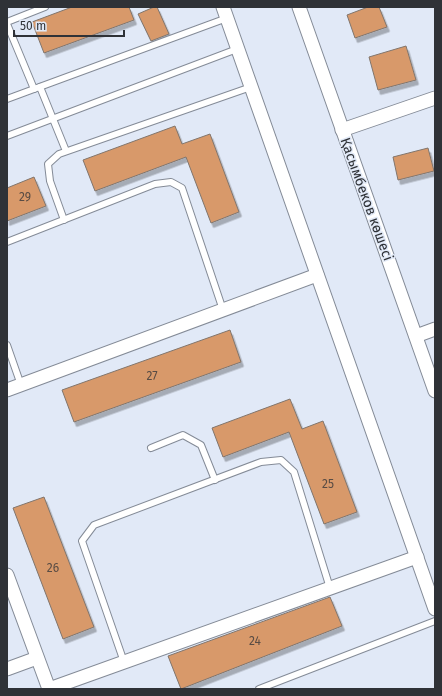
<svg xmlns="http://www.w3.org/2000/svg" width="442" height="696" font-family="'Fira Sans',sans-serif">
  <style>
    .building { fill: #d8996b; stroke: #81756c; filter: url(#shadow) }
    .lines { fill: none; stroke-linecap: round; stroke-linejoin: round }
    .lane-casing { stroke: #848b97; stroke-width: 8 }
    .street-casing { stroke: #848b97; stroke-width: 15 }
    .lane { stroke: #fff; stroke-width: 6 }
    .street { stroke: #fff; stroke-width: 13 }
    .labels { text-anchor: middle; stroke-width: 3; stroke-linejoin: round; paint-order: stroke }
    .number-label { font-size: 12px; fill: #594c44 }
    .street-label { font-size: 14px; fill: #2f3237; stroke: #e1e9f7 }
  </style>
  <defs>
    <filter id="shadow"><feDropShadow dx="2.5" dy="4.5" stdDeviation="0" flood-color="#0004"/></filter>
  </defs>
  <rect width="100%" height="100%" fill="#e1e9f7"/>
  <!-- building -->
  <g class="building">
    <path d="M 72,7 L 129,7 L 134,20 L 44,53 L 32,22 Z"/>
    <path d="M 154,7 L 157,7 L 169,34 L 151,41 L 138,14 Z"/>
    <path d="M 368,7 L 379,7 L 387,27 L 355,38 L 347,15 Z"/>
    <path d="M 406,46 L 416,80 L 378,90 L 369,57 Z"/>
    <path d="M 175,126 L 182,144 L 210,134 L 239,212 L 211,223 L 186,157 L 95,191 L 83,160 Z"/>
    <path d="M 428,148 L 434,171 L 398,180 L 393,157 Z"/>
    <path d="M 34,177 L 46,206 L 7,221 L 7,188 Z"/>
    <path d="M 230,330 L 241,362 L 74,422 L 62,390 Z"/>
    <path d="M 290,399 L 302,429 L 323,421 L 357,512 L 324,524 L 289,432 L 223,457 L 212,428 Z"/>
    <path d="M 44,497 L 94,627 L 63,639 L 13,508 Z"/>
    <path d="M 330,597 L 342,626 L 181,689 L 168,656 Z"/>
  </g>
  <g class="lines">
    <!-- lane casing -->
    <g class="lane-casing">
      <g id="lane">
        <path d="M 7,22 L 45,7"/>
        <path d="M 7,24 L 34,89 L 227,18"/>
        <path d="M 40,87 L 66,151"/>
        <path d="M 7,99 L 34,89"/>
        <path d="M 7,136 L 237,49"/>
        <path d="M 64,220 L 50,181 L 48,164 L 59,154 L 251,87"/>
        <path d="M 7,242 L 155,184 L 171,182 L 182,188 L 223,310"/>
        <path d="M 7,345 L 21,385"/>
        <path d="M 151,448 L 183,435 L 201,445 L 215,480"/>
        <path d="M 124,662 L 82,541 L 94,525 L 261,462 L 281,460 L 294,472 L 330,588"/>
        <path d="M 259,689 L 435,621"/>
      </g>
    </g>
    <!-- street casing -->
    <g class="street-casing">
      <g id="street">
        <path d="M 223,7 L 435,609"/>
        <path d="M 299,7 L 435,391"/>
        <path d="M 342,130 L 435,98"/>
        <path d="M 416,336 L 435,329"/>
        <path d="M 7,390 L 317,275"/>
        <path d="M 7,575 L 49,689"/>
        <path d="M 7,669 L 37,658"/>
        <path d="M 49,689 L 417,557"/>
      </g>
    </g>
    <!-- lane -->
    <use href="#lane" class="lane"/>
    <!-- street -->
    <use href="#street" class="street"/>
  </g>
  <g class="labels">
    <!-- number labels -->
    <g class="number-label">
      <text x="25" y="201">29</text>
      <text x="152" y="380">27</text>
      <text x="328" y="488">25</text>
      <text x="53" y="572">26</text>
      <text x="255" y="645">24</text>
    </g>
    <!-- street labels -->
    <g class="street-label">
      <text transform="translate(367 199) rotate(70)" y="5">Қасымбеков көшесі</text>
    </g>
  </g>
  <!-- border -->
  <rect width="442" height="696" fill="none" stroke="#2f3237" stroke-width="16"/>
  <!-- scale -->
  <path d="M14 30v6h110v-6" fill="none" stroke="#2f3237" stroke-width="2"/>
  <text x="20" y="30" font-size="12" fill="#2f3237" stroke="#e1e9f7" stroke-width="3" paint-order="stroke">50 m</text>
</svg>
